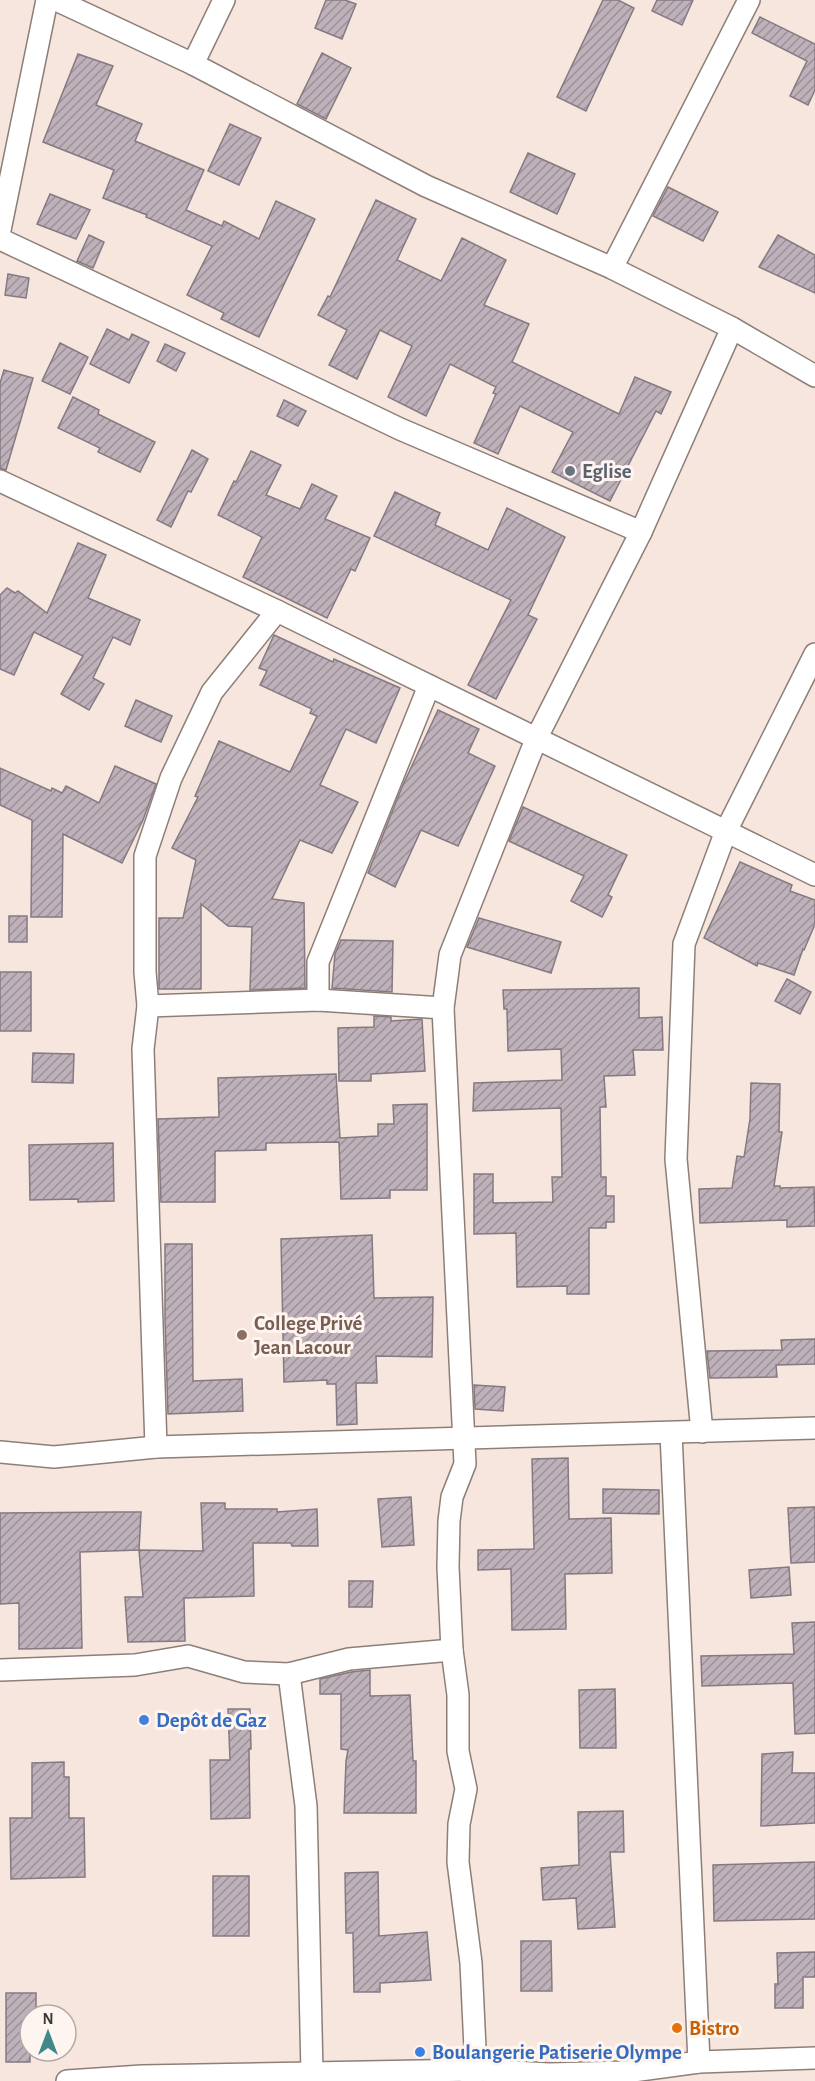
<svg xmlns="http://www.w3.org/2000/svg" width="815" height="2081" font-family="'Alegreya Sans',sans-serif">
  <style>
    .building { fill: url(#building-hatch); stroke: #857982; stroke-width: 1.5 }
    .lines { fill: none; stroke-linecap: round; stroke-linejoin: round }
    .minor-casing { stroke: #8d7f78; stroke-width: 24 }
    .minor { stroke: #fff; stroke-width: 21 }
    .worship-dot { fill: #6b7280; stroke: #fef5f0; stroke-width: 2 }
    .education-dot { fill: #8d6e63; stroke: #fef5f0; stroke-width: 2 }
    .shop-dot { fill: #3f7fe0; stroke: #fef5f0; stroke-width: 2 }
    .food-dot { fill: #e8710a; stroke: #fef5f0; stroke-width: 2 }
    .labels { text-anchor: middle; stroke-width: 6; stroke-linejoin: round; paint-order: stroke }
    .worship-label { font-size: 21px; font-weight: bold; fill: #5b616d; stroke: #fef5f0; text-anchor: start }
    .education-label { font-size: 21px; font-weight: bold; fill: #785e54; stroke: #fef5f0; text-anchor: start }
    .shop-label { font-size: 21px; font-weight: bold; fill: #366cbe; stroke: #fef5f0; text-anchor: start }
    .food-label { font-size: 21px; font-weight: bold; fill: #c56008; stroke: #fef5f0; text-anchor: start }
  </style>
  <defs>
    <pattern id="building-hatch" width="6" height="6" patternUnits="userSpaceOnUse" patternTransform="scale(1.5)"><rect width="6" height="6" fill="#beb1ba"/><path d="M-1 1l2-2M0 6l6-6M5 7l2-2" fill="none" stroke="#9c9198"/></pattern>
  </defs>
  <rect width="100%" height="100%" fill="#f6e6de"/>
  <!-- building -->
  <g class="building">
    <path d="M 326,0 L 345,0 L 356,4 L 342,39 L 315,28 Z"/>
    <path d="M 603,0 L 618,0 L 634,8 L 586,111 L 557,97 Z"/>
    <path d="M 657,0 L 693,0 L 682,25 L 652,11 Z"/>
    <path d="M 760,17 L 815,44 L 815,90 L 808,105 L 790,96 L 807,61 L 752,33 Z"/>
    <path d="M 322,53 L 351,68 L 326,119 L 297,104 Z"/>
    <path d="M 78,54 L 113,66 L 96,105 L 142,124 L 135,141 L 204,170 L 186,210 L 222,226 L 224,221 L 259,239 L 276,201 L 315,219 L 259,337 L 221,319 L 224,313 L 187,295 L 212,246 L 146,217 L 147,215 L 103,198 L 114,170 L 43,142 Z"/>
    <path d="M 230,124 L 261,138 L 239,185 L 208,171 Z"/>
    <path d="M 528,153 L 575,174 L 557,214 L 510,192 Z"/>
    <path d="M 668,187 L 718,212 L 703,241 L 653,216 Z"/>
    <path d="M 50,194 L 90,210 L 76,239 L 37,224 Z"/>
    <path d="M 376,200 L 416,219 L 397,260 L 441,281 L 462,238 L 506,260 L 484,305 L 529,324 L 512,362 L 619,414 L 635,377 L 671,392 L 661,414 L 656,411 L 610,501 L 552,472 L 573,432 L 520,406 L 498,454 L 474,443 L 496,394 L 493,393 L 496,387 L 450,364 L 426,416 L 388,397 L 412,346 L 380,330 L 357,379 L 329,365 L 347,330 L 318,315 L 328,296 L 330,297 Z"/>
    <path d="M 89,235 L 104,242 L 93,268 L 77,261 Z"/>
    <path d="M 778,235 L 815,255 L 815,293 L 759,267 Z"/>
    <path d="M 8,274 L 29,278 L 26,298 L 5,295 Z"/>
    <path d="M 107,329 L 129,340 L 132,334 L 149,342 L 129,383 L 90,364 Z"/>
    <path d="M 60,343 L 88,357 L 70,394 L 42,381 Z"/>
    <path d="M 165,344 L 185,353 L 176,371 L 157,361 Z"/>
    <path d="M 4,370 L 33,378 L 6,470 L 0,468 L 0,383 Z"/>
    <path d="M 73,397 L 99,410 L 98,414 L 155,442 L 140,472 L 98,452 L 100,448 L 58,428 Z"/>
    <path d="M 284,400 L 306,411 L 298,426 L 277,416 Z"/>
    <path d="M 192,450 L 208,459 L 191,492 L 188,491 L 171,527 L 157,520 Z"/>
    <path d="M 251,451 L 281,465 L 266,495 L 300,509 L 312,484 L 337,496 L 325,519 L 370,538 L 355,571 L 351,569 L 327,618 L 243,577 L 262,537 L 218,515 L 234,481 L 236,482 Z"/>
    <path d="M 395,492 L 440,513 L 435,525 L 488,550 L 507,508 L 565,537 L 528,615 L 537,619 L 496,699 L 468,685 L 511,600 L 374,536 Z"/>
    <path d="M 78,543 L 106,555 L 88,598 L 140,620 L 130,645 L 113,637 L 93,678 L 104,684 L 89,710 L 61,694 L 83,656 L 34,632 L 14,675 L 0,669 L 0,595 L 7,588 L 15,593 L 18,591 L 47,613 Z"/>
    <path d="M 274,635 L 333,662 L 334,659 L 400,688 L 376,743 L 346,729 L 320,785 L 358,802 L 332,853 L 300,840 L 272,899 L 304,903 L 305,988 L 250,990 L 252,927 L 228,926 L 201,904 L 201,989 L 159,989 L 159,918 L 183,918 L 196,860 L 172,848 L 198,797 L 195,796 L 219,741 L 290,772 L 317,716 L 310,713 L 312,709 L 260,685 L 267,671 L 259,668 Z"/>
    <path d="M 136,700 L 172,716 L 161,742 L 125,726 Z"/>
    <path d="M 438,710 L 479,729 L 468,753 L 495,766 L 458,846 L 421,830 L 395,887 L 368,873 L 402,787 Z"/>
    <path d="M 115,766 L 156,784 L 143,820 L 122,863 L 63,834 L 62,917 L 31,917 L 32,820 L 0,805 L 0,768 L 51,791 L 52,788 L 62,793 L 66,786 L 99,803 Z"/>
    <path d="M 523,807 L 627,855 L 608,895 L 612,897 L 602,917 L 571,901 L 584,876 L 509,841 Z"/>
    <path d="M 740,862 L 792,885 L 790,891 L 815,900 L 815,924 L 804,950 L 803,949 L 794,975 L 758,963 L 757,966 L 704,938 Z"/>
    <rect x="9" y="916" width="18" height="26"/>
    <path d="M 479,918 L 561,942 L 551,973 L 467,947 Z"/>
    <path d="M 341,940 L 393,941 L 392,992 L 332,988 L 335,954 Z"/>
    <rect x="0" y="972" width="31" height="59"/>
    <path d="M 787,979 L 811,992 L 800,1014 L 775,1001 Z"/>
    <path d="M 639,988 L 639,1018 L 662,1017 L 663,1050 L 633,1050 L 635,1075 L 604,1076 L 606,1107 L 600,1107 L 601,1177 L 606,1177 L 606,1196 L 614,1196 L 614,1222 L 606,1222 L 606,1228 L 589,1228 L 589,1294 L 567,1294 L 567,1286 L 517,1287 L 516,1233 L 474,1234 L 474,1174 L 493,1174 L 493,1203 L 553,1202 L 552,1177 L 562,1177 L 561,1108 L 473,1111 L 474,1083 L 562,1080 L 561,1049 L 508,1051 L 507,1009 L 504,1009 L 503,990 Z"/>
    <path d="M 374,1016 L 391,1017 L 391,1021 L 422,1019 L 425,1071 L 371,1074 L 371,1081 L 339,1081 L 338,1028 L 374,1027 Z"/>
    <path d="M 33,1053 L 74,1054 L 73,1083 L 32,1082 Z"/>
    <path d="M 336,1074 L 340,1138 L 378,1136 L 378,1124 L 394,1124 L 393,1105 L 427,1104 L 427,1190 L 390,1190 L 390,1198 L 341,1199 L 339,1142 L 266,1143 L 266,1150 L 215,1151 L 215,1202 L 161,1202 L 158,1119 L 219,1117 L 218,1078 Z"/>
    <path d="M 751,1083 L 780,1084 L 779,1132 L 782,1132 L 774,1186 L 780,1186 L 780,1188 L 814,1187 L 815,1226 L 787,1227 L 787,1220 L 700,1223 L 699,1189 L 732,1188 L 737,1156 L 744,1157 L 750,1119 Z"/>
    <path d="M 113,1143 L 114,1201 L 78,1202 L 78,1199 L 30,1200 L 29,1145 Z"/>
    <path d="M 372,1235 L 374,1298 L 433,1297 L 432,1357 L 376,1356 L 377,1383 L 356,1383 L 357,1424 L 337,1425 L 336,1384 L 327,1384 L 327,1380 L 284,1382 L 281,1239 Z"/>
    <path d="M 165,1244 L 192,1244 L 193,1381 L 242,1379 L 243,1411 L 168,1414 L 165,1320 Z"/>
    <path d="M 815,1339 L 815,1364 L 776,1365 L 777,1377 L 710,1378 L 707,1351 L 782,1350 L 781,1340 Z"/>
    <path d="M 474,1385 L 505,1387 L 503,1411 L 475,1409 Z"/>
    <path d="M 568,1458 L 569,1519 L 611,1518 L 612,1573 L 565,1574 L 566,1629 L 512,1630 L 511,1569 L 478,1570 L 478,1550 L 534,1549 L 532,1459 Z"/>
    <path d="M 603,1489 L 659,1490 L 659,1514 L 603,1513 Z"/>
    <path d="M 411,1497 L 414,1545 L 382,1547 L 378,1499 Z"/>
    <path d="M 201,1503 L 225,1503 L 225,1509 L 277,1509 L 277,1512 L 317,1509 L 318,1546 L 292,1546 L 291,1543 L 253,1543 L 254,1596 L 184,1598 L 185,1641 L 128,1642 L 125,1597 L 143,1597 L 139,1550 L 203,1551 Z"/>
    <path d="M 815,1507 L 815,1562 L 791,1563 L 788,1508 Z"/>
    <path d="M 119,1512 L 141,1512 L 139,1550 L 80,1552 L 82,1648 L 19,1649 L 19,1603 L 0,1604 L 0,1513 Z"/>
    <path d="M 789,1567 L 791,1595 L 751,1598 L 749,1570 Z"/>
    <path d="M 349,1581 L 373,1581 L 372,1607 L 349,1607 Z"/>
    <path d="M 815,1622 L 815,1733 L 795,1734 L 793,1683 L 702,1686 L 701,1656 L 794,1654 L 792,1623 Z"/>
    <path d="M 370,1670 L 370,1696 L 410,1695 L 413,1761 L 416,1761 L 416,1813 L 344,1813 L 346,1761 L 348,1750 L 341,1749 L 341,1694 L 320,1694 L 320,1679 L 351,1672 Z"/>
    <path d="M 615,1689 L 616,1748 L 580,1748 L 579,1690 Z"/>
    <path d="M 228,1709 L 250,1709 L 251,1749 L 249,1749 L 250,1818 L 211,1819 L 210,1760 L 230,1760 Z"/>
    <path d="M 793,1752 L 792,1773 L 815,1773 L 815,1823 L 761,1826 L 762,1754 Z"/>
    <path d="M 64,1762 L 64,1777 L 69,1777 L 69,1818 L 84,1818 L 85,1877 L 11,1879 L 10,1818 L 32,1818 L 32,1763 Z"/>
    <path d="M 623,1811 L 624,1852 L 610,1852 L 615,1927 L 578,1929 L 576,1898 L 543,1900 L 541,1868 L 579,1865 L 578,1812 Z"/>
    <path d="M 815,1862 L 815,1919 L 714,1921 L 713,1865 Z"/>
    <path d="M 378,1872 L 379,1936 L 427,1932 L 431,1980 L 380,1983 L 380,1992 L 354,1992 L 353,1933 L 346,1933 L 345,1873 Z"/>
    <rect x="213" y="1876" width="36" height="60"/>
    <path d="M 521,1941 L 551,1941 L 552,1991 L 521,1991 Z"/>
    <path d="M 815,1952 L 815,1977 L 803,1977 L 803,2008 L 775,2008 L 775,1984 L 778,1984 L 777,1953 Z"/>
    <path d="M 6,1993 L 36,1993 L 36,2015 L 30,2015 L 30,2062 L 6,2062 Z"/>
  </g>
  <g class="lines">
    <!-- minor casing -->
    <g class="minor-casing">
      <g id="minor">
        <path d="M 56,0 L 193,64 L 426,186 L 612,268 L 732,328 L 815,376"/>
        <path d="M 193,64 L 224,0"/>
        <path d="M 0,230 L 47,0"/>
        <path d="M 0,239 L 181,324 L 400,429 L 641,532"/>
        <path d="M 612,268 L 749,0"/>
        <path d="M 0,481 L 277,611 L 815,875"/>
        <path d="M 318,1000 L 318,962 L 429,686"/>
        <path d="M 148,1006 L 318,1000 L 443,1008"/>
        <path d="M 702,1432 L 676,1159 L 684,944 L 726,831 L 815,654"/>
        <path d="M 671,1433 L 699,2062"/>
        <path d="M 156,1447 L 143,1049 L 148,1006 L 145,972 L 145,856 L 171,778 L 212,692 L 277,611"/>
        <path d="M 0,1452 L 54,1457 L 156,1447 L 815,1428"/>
        <path d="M 0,1670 L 135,1665 L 188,1656 L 244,1672 L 289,1674 L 349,1659 L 452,1650"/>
        <path d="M 289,1674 L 306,1806 L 312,2073"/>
        <path d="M 67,2081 L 142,2076 L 476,2070 L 549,2074 L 626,2072 L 699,2062 L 815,2058"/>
        <path d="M 471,2081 L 476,2070 L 471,1963 L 458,1862 L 459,1824 L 466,1789 L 458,1751 L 458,1695 L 452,1650 L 448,1567 L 449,1521 L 452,1497 L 465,1464 L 443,1008 L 450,955 L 537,737 L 641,532 L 732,328"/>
      </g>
    </g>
    <!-- minor -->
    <use href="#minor" class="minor"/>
  </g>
  <!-- markers -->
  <circle class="worship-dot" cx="570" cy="471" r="6"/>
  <circle class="education-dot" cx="242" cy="1335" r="6"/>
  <g class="shop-dot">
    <circle cx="144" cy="1720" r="6"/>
    <circle cx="420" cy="2052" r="6"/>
  </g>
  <circle class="food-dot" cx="677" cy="2028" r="6"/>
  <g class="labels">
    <!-- worship labels -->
    <g class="worship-label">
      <text x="582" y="478">Eglise</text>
    </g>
    <!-- education labels -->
    <g class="education-label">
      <text x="254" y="1330">College Privé<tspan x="254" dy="24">Jean Lacour</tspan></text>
    </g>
    <!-- shop labels -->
    <g class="shop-label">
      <text x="156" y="1727">Depôt de Gaz</text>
      <text x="432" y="2059">Boulangerie Patiserie Olympe</text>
    </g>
    <!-- food labels -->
    <g class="food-label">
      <text x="689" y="2035">Bistro</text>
    </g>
  </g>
  <!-- north arrow -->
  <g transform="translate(48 2033)"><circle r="28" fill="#fef5f0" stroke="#b2aaa6" stroke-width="1.5"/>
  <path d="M0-4.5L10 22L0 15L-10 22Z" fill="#40888a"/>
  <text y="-9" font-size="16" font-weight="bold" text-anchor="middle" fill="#3f3936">N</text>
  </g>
</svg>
